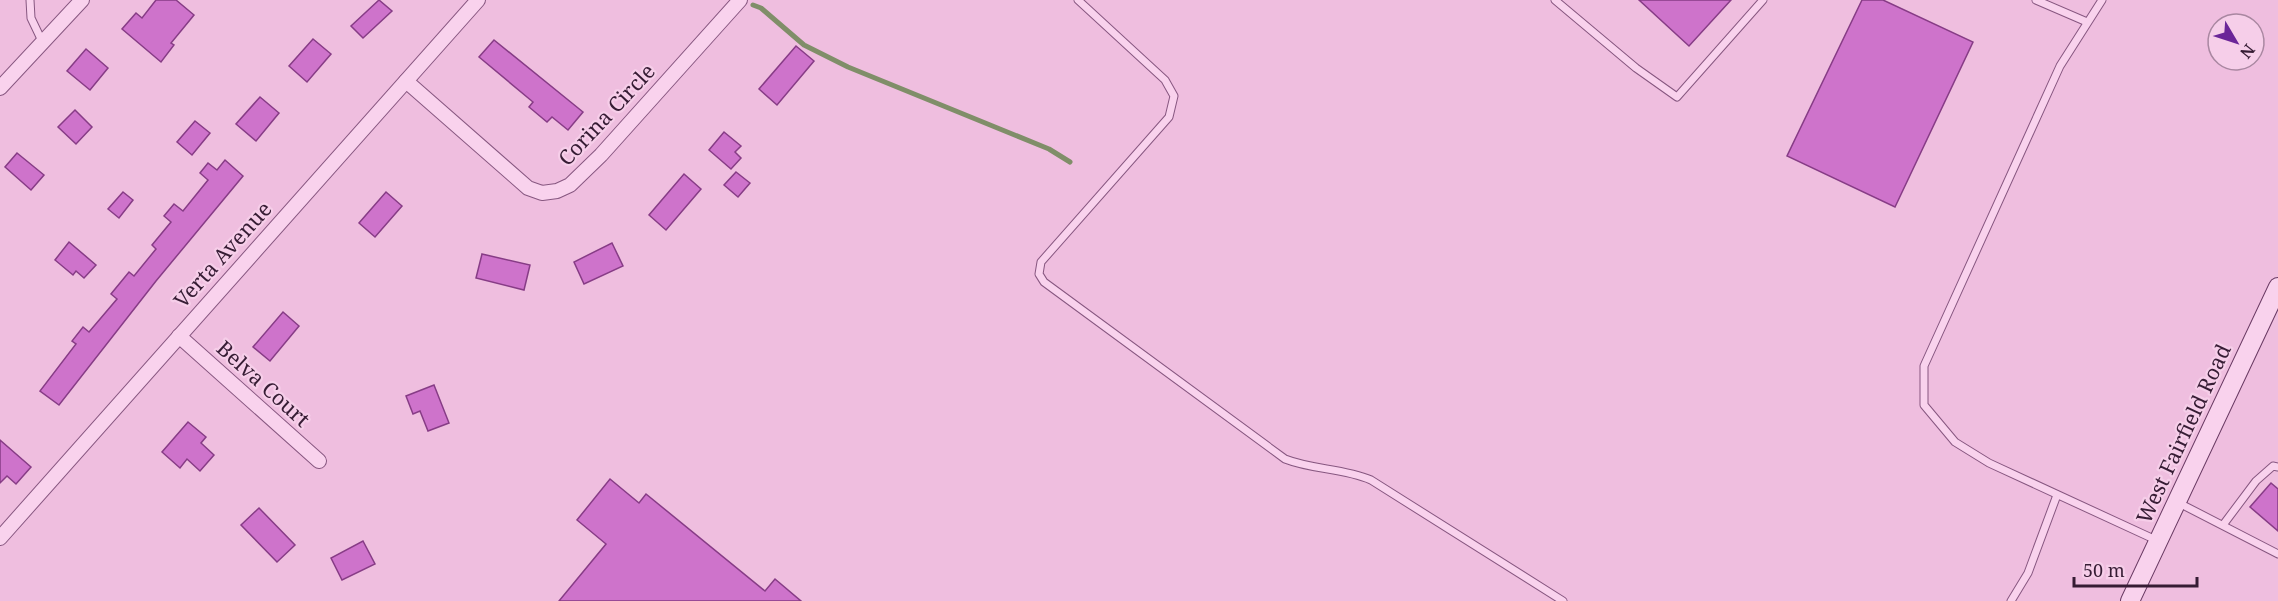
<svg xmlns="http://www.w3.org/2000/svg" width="2278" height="601" font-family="'Noto Serif',serif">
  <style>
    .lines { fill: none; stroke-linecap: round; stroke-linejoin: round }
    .stream { stroke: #808e69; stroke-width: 5 }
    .building { fill: #ce73cb; stroke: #873c86; stroke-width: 1.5 }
    .service-casing { stroke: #875780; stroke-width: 9 }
    .minor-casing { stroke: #875780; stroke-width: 16 }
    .secondary-casing { stroke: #693a63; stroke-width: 20 }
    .service { stroke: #f9d2ed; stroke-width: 7 }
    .minor { stroke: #f9d2ed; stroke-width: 14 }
    .secondary { stroke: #f9d2ed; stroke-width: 18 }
    .labels { text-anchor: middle; stroke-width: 4.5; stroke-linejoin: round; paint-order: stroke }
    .street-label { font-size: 21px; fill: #361c34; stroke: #f6cee9 }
  </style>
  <rect width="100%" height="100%" fill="#efbedf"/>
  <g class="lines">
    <!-- stream -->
    <path class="stream" d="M 753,5 L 761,8 L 804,45 L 848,67 L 1049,149 L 1070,162"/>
  </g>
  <!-- building -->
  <g class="building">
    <path d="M 156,0 L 176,0 L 194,15 L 171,43 L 174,45 L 161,62 L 122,29 L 136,13 L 142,18 Z"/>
    <path d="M 379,0 L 392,11 L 363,38 L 351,26 Z"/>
    <path d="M 1639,0 L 1731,0 L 1689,46 Z"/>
    <path d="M 1862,0 L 1883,0 L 1973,42 L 1895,207 L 1787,156 Z"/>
    <path d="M 313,39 L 331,54 L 307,82 L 289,66 Z"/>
    <path d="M 494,40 L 583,112 L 568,130 L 552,117 L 547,122 L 529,107 L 533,102 L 479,57 Z"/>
    <path d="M 796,46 L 814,61 L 777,105 L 759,89 Z"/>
    <path d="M 86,49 L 108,68 L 90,90 L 67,71 Z"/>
    <path d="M 260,97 L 279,113 L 256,141 L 236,124 Z"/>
    <path d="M 75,110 L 92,127 L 76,144 L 58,127 Z"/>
    <path d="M 195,121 L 210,133 L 192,155 L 177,142 Z"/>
    <path d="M 724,132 L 741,146 L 735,152 L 741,158 L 731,169 L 709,150 Z"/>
    <path d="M 17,153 L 44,175 L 31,190 L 5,167 Z"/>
    <path d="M 225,160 L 243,176 L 156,281 L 59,405 L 40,391 L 76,344 L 72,341 L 83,327 L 89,332 L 117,299 L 111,294 L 129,272 L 134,276 L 156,249 L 152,245 L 171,222 L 164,216 L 174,204 L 183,211 L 208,180 L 200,173 L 208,163 L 217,170 Z"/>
    <path d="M 736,172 L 750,183 L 738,197 L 724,185 Z"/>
    <path d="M 684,174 L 701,189 L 666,230 L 649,215 Z"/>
    <path d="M 123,192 L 133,200 L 119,218 L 108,209 Z"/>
    <path d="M 386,192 L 402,206 L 375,237 L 359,223 Z"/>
    <path d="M 69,242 L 96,265 L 84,278 L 76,271 L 73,275 L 55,260 Z"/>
    <path d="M 612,243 L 623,266 L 584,284 L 574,262 Z"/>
    <path d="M 482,254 L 530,265 L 524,290 L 476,278 Z"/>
    <path d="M 283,312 L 299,326 L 270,361 L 253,347 Z"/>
    <path d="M 434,385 L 449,423 L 428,431 L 420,411 L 413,414 L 406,396 Z"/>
    <path d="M 188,422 L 206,437 L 201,443 L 214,455 L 200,471 L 187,459 L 180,468 L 162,452 Z"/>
    <path d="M 0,440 L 31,467 L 16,484 L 7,476 L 0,483 Z"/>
    <path d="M 610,479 L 639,503 L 646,494 L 765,591 L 775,579 L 801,601 L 559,601 L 606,544 L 577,520 Z"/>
    <path d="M 2271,483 L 2278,489 L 2278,531 L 2250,507 Z"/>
    <path d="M 259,508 L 295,545 L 277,562 L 241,525 Z"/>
    <path d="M 363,541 L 375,564 L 342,580 L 331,558 Z"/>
  </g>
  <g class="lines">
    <!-- service casing -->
    <g class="service-casing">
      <g id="service">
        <path d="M 30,0 L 31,18 L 42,41"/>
        <path d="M 1078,0 L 1165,80 L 1174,96 L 1169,117 L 1041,262 L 1039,274 L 1044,282 L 1285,459 C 1313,470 1343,468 1371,480 L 1563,601"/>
        <path d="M 1555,0 L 1636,68 L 1677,97 L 1763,0"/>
        <path d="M 2036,0 L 2087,22"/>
        <path d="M 2102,0 L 2060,66 L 1924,366 L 1924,405 L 1955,442 L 1989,463 L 2156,540"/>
        <path d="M 2177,502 L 2278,554"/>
        <path d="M 2223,525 L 2256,481 L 2273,466 L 2278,467"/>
        <path d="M 2011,601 L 2028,573 L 2057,495"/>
      </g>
    </g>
    <!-- minor casing -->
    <g class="minor-casing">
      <g id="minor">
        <path d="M 406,81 L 528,188 L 542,193 L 557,191 L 570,185 L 601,155 L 740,0"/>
        <path d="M 0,88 L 82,0"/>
        <path d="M 179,336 L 319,461"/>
        <path d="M 0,538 L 478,0"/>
      </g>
    </g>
    <!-- secondary casing -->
    <g class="secondary-casing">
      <path id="secondary" d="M 2130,601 L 2278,287"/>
    </g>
    <!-- service -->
    <use href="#service" class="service"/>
    <!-- minor -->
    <use href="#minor" class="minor"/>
    <!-- secondary -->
    <use href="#secondary" class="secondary"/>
  </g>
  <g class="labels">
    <!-- street labels -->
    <g class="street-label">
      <text transform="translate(607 115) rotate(-47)" y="7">Corina Circle</text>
      <text transform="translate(223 255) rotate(-48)" y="7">Verta Avenue</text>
      <text transform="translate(263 384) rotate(42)" y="7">Belva Court</text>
      <text transform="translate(2184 434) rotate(-65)" y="7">West Fairfield Road</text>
    </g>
  </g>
  <!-- north arrow -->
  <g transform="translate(2236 42) rotate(129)"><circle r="28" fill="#f6cee9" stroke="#a987a1" stroke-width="1.5"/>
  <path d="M0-4.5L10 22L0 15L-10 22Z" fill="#6b2598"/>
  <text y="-9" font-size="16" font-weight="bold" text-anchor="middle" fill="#361c34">N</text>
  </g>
  <!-- scale -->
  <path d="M2074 577v9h123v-9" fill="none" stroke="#361c34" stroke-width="3"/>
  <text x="2083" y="577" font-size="18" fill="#361c34" stroke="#f6cee9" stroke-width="4.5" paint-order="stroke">50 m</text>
</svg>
